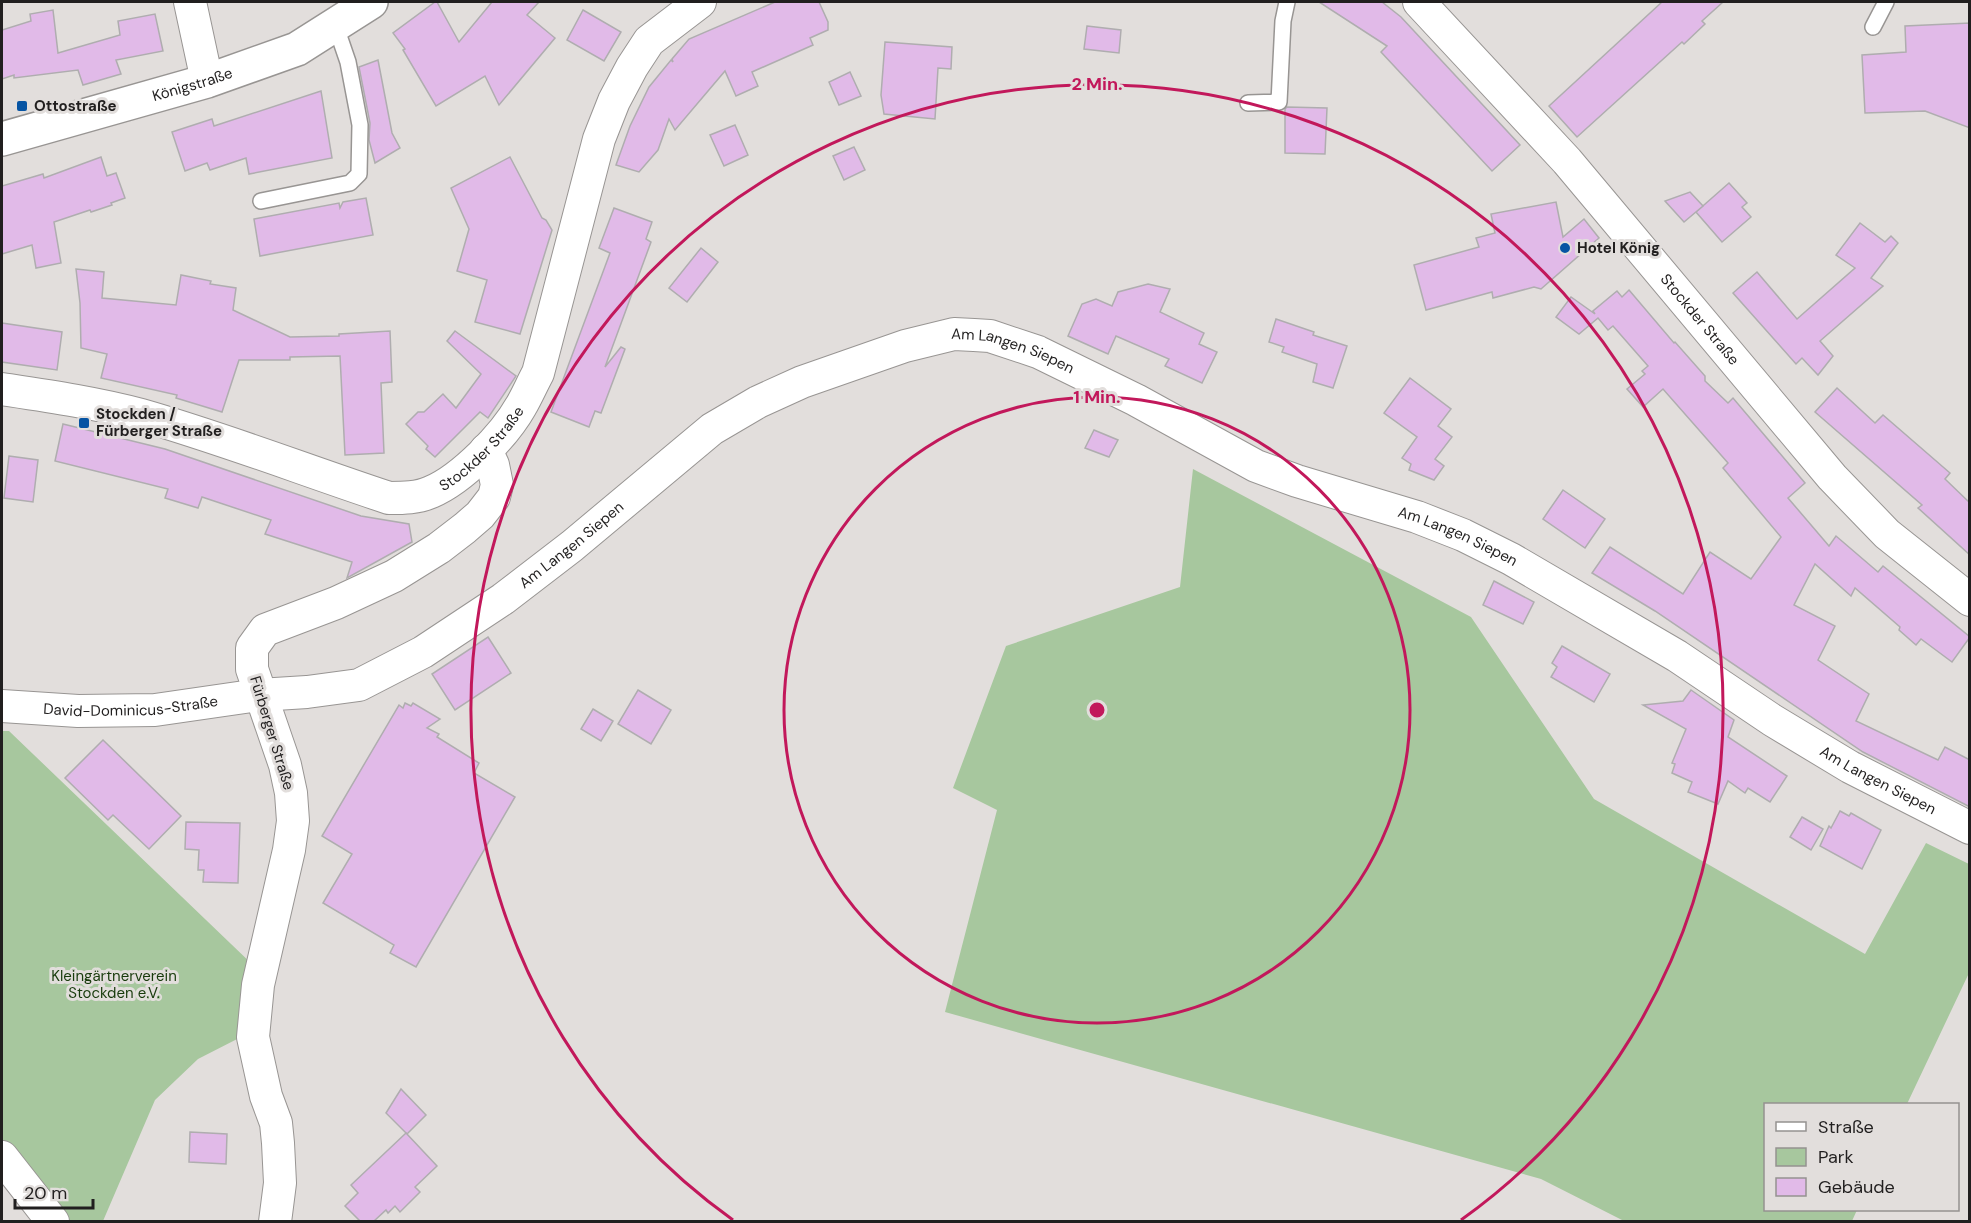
<svg xmlns="http://www.w3.org/2000/svg" width="1971" height="1223" font-family="'DM Sans',sans-serif">
  <style>
    .green { fill: #a7c79e }
    .building { fill: #e1bae8; stroke: #afadaf; stroke-width: 1.5 }
    .lines { fill: none; stroke-linecap: round; stroke-linejoin: round }
    .service-casing { stroke: #989593; stroke-width: 18 }
    .minor-casing { stroke: #989593; stroke-width: 34 }
    .secondary-casing { stroke: #989593; stroke-width: 36 }
    .service { stroke: #fff; stroke-width: 15 }
    .minor { stroke: #fff; stroke-width: 32 }
    .secondary { stroke: #fff; stroke-width: 33 }
    .ring { fill: none; stroke: #c2185b; stroke-width: 3 }
    .poi-dot { fill: #0654a3; stroke: #e2dedc; stroke-width: 2 }
    .labels { text-anchor: middle; stroke-width: 6; stroke-linejoin: round; paint-order: stroke }
    .street-label { font-size: 15px; fill: #211f1f; stroke: #e2dedc }
    .poi-label { font-size: 15px; font-weight: bold; fill: #211f1f; stroke: #e2dedc; text-anchor: start }
    .park-label { font-size: 15px; fill: #183b0c; stroke: #e2dedc }
    .centre { fill: #c2185b; stroke: #e2dedc; stroke-width: 3 }
    .ring-label { font-size: 18px; text-anchor: middle; font-weight: bold; fill: #c2185b; stroke: #e2dedc; stroke-width: 6; stroke-linejoin: round; paint-order: stroke }
  </style>
  <rect width="100%" height="100%" fill="#e2dedc"/>
  <!-- green -->
  <g class="green">
    <path d="M 1193,469 L 1471,617 L 1594,799 L 1865,954 L 1926,843 L 1969,864 L 1969,973 L 1907,1104 L 1766,1104 L 1766,1210 L 1857,1210 L 1852,1221 L 1624,1221 L 1541,1179 L 945,1012 L 997,810 L 953,788 L 1006,646 L 1180,587 Z"/>
    <path d="M 2,731 L 9,731 L 255,967 L 245,1035 L 198,1059 L 155,1100 L 103,1221 L 65,1221 L 2,1143 Z"/>
  </g>
  <!-- building -->
  <g class="building">
    <path d="M 435,2 L 437,2 L 459,42 L 492,2 L 539,2 L 527,15 L 555,38 L 499,105 L 485,76 L 436,106 L 403,50 L 405,49 L 393,33 Z"/>
    <path d="M 775,2 L 819,2 L 828,22 L 828,30 L 810,38 L 813,45 L 752,72 L 758,86 L 736,96 L 725,71 L 675,130 L 669,119 L 658,150 L 639,172 L 616,165 L 630,126 L 649,87 L 671,60 L 673,62 L 672,59 L 689,39 Z"/>
    <path d="M 1319,2 L 1382,2 L 1401,17 L 1520,145 L 1492,171 L 1381,52 L 1387,46 Z"/>
    <path d="M 1662,2 L 1723,2 L 1702,21 L 1705,24 L 1684,44 L 1682,42 L 1577,137 L 1549,106 Z"/>
    <path d="M 53,10 L 58,53 L 120,35 L 118,21 L 155,14 L 163,51 L 116,60 L 121,74 L 83,85 L 78,70 L 14,78 L 14,75 L 2,79 L 2,30 L 31,21 L 30,14 Z"/>
    <path d="M 583,10 L 621,32 L 604,61 L 567,40 Z"/>
    <path d="M 1970,23 L 1970,128 L 1925,111 L 1865,113 L 1862,55 L 1906,52 L 1905,26 Z"/>
    <path d="M 1087,26 L 1121,30 L 1119,53 L 1084,49 Z"/>
    <path d="M 885,42 L 952,47 L 951,69 L 938,68 L 935,119 L 884,114 L 881,95 Z"/>
    <path d="M 378,60 L 392,133 L 400,148 L 375,163 L 369,140 L 370,123 L 359,67 Z"/>
    <path d="M 850,72 L 861,96 L 839,105 L 829,82 Z"/>
    <path d="M 321,91 L 332,158 L 249,174 L 246,158 L 210,170 L 207,163 L 185,171 L 172,132 L 212,119 L 214,126 Z"/>
    <path d="M 1287,107 L 1327,108 L 1325,154 L 1285,153 L 1285,109 Z"/>
    <path d="M 735,125 L 748,155 L 724,166 L 710,135 Z"/>
    <path d="M 854,147 L 865,170 L 844,180 L 833,156 Z"/>
    <path d="M 101,157 L 107,176 L 116,173 L 125,198 L 111,203 L 112,205 L 91,212 L 90,210 L 54,222 L 61,263 L 36,268 L 32,245 L 2,254 L 2,186 L 43,174 L 44,178 Z"/>
    <path d="M 510,157 L 542,218 L 546,220 L 552,230 L 520,334 L 475,322 L 487,280 L 457,271 L 469,229 L 451,188 Z"/>
    <path d="M 1729,183 L 1747,203 L 1742,207 L 1751,217 L 1722,242 L 1696,212 Z"/>
    <path d="M 1690,192 L 1703,206 L 1684,222 L 1665,201 Z"/>
    <path d="M 366,198 L 373,235 L 260,256 L 254,219 L 339,203 L 340,208 L 343,202 Z"/>
    <path d="M 1556,202 L 1563,237 L 1584,219 L 1599,238 L 1541,289 L 1534,287 L 1493,298 L 1492,292 L 1426,310 L 1414,265 L 1479,247 L 1476,238 L 1495,233 L 1491,214 Z"/>
    <path d="M 614,208 L 652,222 L 646,239 L 651,242 L 605,367 L 621,347 L 625,349 L 601,413 L 595,411 L 589,427 L 551,412 L 610,253 L 599,248 Z"/>
    <path d="M 1860,223 L 1885,242 L 1891,236 L 1898,243 L 1871,278 L 1883,286 L 1820,341 L 1833,356 L 1818,375 L 1802,358 L 1796,364 L 1733,293 L 1757,272 L 1797,319 L 1855,268 L 1836,255 Z"/>
    <path d="M 701,248 L 718,262 L 687,302 L 669,288 Z"/>
    <path d="M 76,269 L 104,272 L 102,298 L 176,305 L 181,275 L 211,281 L 210,284 L 236,288 L 233,310 L 290,337 L 339,336 L 339,334 L 390,331 L 392,382 L 381,383 L 384,453 L 345,455 L 340,356 L 290,357 L 290,360 L 239,360 L 222,412 L 176,398 L 177,395 L 101,378 L 107,354 L 81,348 L 80,303 Z"/>
    <path d="M 1148,284 L 1170,289 L 1160,312 L 1204,333 L 1199,344 L 1217,352 L 1202,383 L 1165,366 L 1169,359 L 1116,336 L 1108,354 L 1068,336 L 1082,304 L 1096,299 L 1112,306 L 1118,292 Z"/>
    <path d="M 1629,290 L 1674,343 L 1675,342 L 1705,376 L 1705,381 L 1728,403 L 1733,398 L 1805,483 L 1788,498 L 1829,546 L 1836,536 L 1878,572 L 1883,566 L 1970,637 L 1952,662 L 1921,639 L 1916,645 L 1899,630 L 1900,627 L 1855,588 L 1851,596 L 1815,564 L 1794,605 L 1835,626 L 1818,660 L 1869,694 L 1856,721 L 1938,760 L 1945,747 L 1970,760 L 1970,807 L 1863,752 L 1655,611 L 1592,573 L 1610,547 L 1683,594 L 1710,552 L 1751,579 L 1781,537 L 1723,468 L 1728,463 L 1663,389 L 1643,407 L 1627,389 L 1645,374 L 1642,371 L 1648,366 L 1613,326 L 1608,330 L 1598,318 L 1579,334 L 1556,317 L 1571,297 L 1595,314 L 1593,311 L 1617,291 L 1622,297 Z"/>
    <path d="M 1276,319 L 1314,332 L 1313,335 L 1347,346 L 1333,388 L 1313,382 L 1317,364 L 1282,352 L 1284,347 L 1269,342 Z"/>
    <path d="M 2,323 L 62,332 L 57,370 L 2,362 Z"/>
    <path d="M 455,331 L 516,376 L 488,418 L 480,412 L 435,457 L 426,449 L 428,446 L 406,424 L 418,412 L 424,412 L 443,394 L 456,408 L 481,374 L 447,341 Z"/>
    <path d="M 1410,378 L 1451,409 L 1438,426 L 1452,437 L 1435,459 L 1444,466 L 1434,480 L 1409,470 L 1411,464 L 1402,458 L 1417,437 L 1384,413 Z"/>
    <path d="M 1837,388 L 1875,423 L 1883,415 L 1950,473 L 1945,479 L 1970,503 L 1970,555 L 1918,508 L 1922,505 L 1815,412 Z"/>
    <path d="M 63,424 L 165,449 L 361,516 L 409,524 L 412,542 L 347,578 L 352,562 L 265,534 L 271,520 L 202,497 L 198,508 L 165,498 L 168,489 L 55,461 Z"/>
    <path d="M 1094,430 L 1118,440 L 1109,457 L 1085,448 Z"/>
    <path d="M 9,456 L 38,460 L 33,502 L 4,498 Z"/>
    <path d="M 1563,490 L 1605,519 L 1585,548 L 1543,519 Z"/>
    <path d="M 1494,581 L 1534,602 L 1523,624 L 1483,605 Z"/>
    <path d="M 488,637 L 511,673 L 455,710 L 432,674 Z"/>
    <path d="M 1562,646 L 1610,674 L 1594,702 L 1551,677 L 1557,667 L 1552,663 Z"/>
    <path d="M 638,690 L 671,710 L 651,744 L 618,724 Z"/>
    <path d="M 1691,690 L 1734,720 L 1728,737 L 1787,776 L 1770,802 L 1748,788 L 1745,793 L 1728,781 L 1718,804 L 1688,792 L 1692,782 L 1672,773 L 1675,764 L 1672,763 L 1686,729 L 1643,705 L 1683,701 Z"/>
    <path d="M 405,703 L 411,706 L 413,703 L 440,719 L 427,728 L 439,734 L 437,737 L 479,763 L 474,773 L 515,797 L 416,967 L 390,953 L 394,945 L 323,903 L 352,854 L 322,836 L 399,705 L 403,708 Z"/>
    <path d="M 593,709 L 613,721 L 601,741 L 581,729 Z"/>
    <path d="M 103,740 L 181,816 L 149,849 L 113,815 L 108,820 L 65,778 Z"/>
    <path d="M 1840,811 L 1849,816 L 1851,813 L 1881,830 L 1862,869 L 1820,846 L 1829,826 L 1831,828 Z"/>
    <path d="M 1802,817 L 1823,829 L 1811,850 L 1790,837 Z"/>
    <path d="M 186,822 L 240,823 L 238,883 L 203,882 L 204,870 L 198,870 L 199,850 L 185,849 Z"/>
    <path d="M 401,1089 L 426,1115 L 407,1134 L 386,1113 Z"/>
    <path d="M 190,1132 L 227,1134 L 226,1164 L 189,1162 Z"/>
    <path d="M 406,1133 L 437,1166 L 415,1187 L 420,1192 L 400,1212 L 395,1206 L 388,1213 L 386,1210 L 374,1221 L 360,1221 L 345,1206 L 358,1193 L 351,1185 Z"/>
  </g>
  <g class="lines">
    <!-- service casing -->
    <g class="service-casing">
      <g id="service">
        <path d="M 1873,27 L 1886,2"/>
        <path d="M 1248,103 L 1279,102 L 1283,21 L 1287,2"/>
        <path d="M 261,201 L 350,183 L 359,174 L 360,125 L 348,62 L 335,24"/>
      </g>
    </g>
    <!-- minor casing -->
    <g class="minor-casing">
      <g id="minor">
        <path d="M 190,2 L 207,81"/>
        <path id="s1" d="M 1419,2 L 1567,161 L 1832,477 L 1887,534 L 1970,600"/>
        <path id="s2" d="M 2,389 C 48,396 96,403 141,415 C 225,439 307,471 389,498 C 403,498 418,498 431,492 C 462,479 504,436 521,406 C 527,396 532,384 538,373 L 599,139 L 614,101 L 632,67 L 649,41 L 700,2"/>
        <path id="s3" d="M 2,706 L 78,711 L 155,710 L 259,695 L 307,692 L 359,685 L 423,652 L 503,599 L 572,546 L 712,429 L 758,402 L 802,382 L 905,346 L 954,334 L 974,335 L 990,336 L 1038,352 L 1136,400 L 1256,466 L 1297,481 L 1417,517 L 1463,535 L 1511,559 L 1677,656 L 1772,720 L 1850,767 L 1970,828"/>
        <path d="M 2,1157 L 53,1222"/>
        <path d="M 275,1222 L 280,1183 L 278,1143 L 276,1123 L 266,1096 L 253,1037 L 258,985 L 289,850 L 293,821 L 291,793 L 285,765 L 252,669 L 252,648 L 265,630 L 336,603 L 394,576 L 439,548 L 465,528 L 480,515 L 494,497 L 497,485 L 493,465 L 486,450"/>
      </g>
    </g>
    <!-- secondary casing -->
    <g class="secondary-casing">
      <g id="secondary">
        <path id="s4" d="M 2,139 L 207,81 L 297,49 L 371,2"/>
      </g>
    </g>
    <!-- service -->
    <use href="#service" class="service"/>
    <!-- minor -->
    <use href="#minor" class="minor"/>
    <!-- secondary -->
    <use href="#secondary" class="secondary"/>
  </g>
  <!-- distance rings -->
  <g class="ring">
    <circle cx="1097" cy="710" r="313"/>
    <path d="M733 1220A626 626 0 1 1 1461 1220"/>
  </g>
  <!-- markers -->
  <g class="poi-dot">
    <rect x="16" y="100" width="12" height="12" rx="3"/>
    <circle cx="1565" cy="248" r="6"/>
    <rect x="78" y="417" width="12" height="12" rx="3"/>
  </g>
  <g class="labels">
    <!-- street labels -->
    <g class="street-label">
      <text dy="5" stroke="none"><textPath href="#s4" startOffset="198">Königstraße</textPath></text>
      <text dy="5" stroke="none"><textPath href="#s1" startOffset="424">Stockder Straße</textPath></text>
      <text dy="5" stroke="none"><textPath href="#s3" startOffset="1119">Am Langen Siepen</textPath></text>
      <text dy="5" stroke="none"><textPath href="#s2" startOffset="513">Stockder Straße</textPath></text>
      <text dy="5" stroke="none"><textPath href="#s3" startOffset="1604">Am Langen Siepen</textPath></text>
      <text dy="5" stroke="none"><textPath href="#s3" startOffset="614">Am Langen Siepen</textPath></text>
      <text dy="5" stroke="none"><textPath href="#s3" startOffset="129">David-Dominicus-Straße</textPath></text>
      <text transform="translate(272 733) rotate(73)" y="5">Fürberger Straße</text>
      <text dy="5" stroke="none"><textPath href="#s3" startOffset="2091">Am Langen Siepen</textPath></text>
    </g>
    <!-- poi labels -->
    <g class="poi-label">
      <text x="34" y="111">Ottostraße</text>
      <text x="1577" y="253">Hotel König</text>
      <text x="96" y="419">Stockden /<tspan x="96" dy="17">Fürberger Straße</tspan></text>
    </g>
    <!-- park labels -->
    <g class="park-label">
      <text x="114" y="981">Kleingärtnerverein<tspan x="114" dy="17">Stockden e.V.</tspan></text>
    </g>
  </g>
  <circle cx="1097" cy="710" r="9" class="centre"/>
  <g class="ring-label">
    <text x="1097" y="90">2 Min.</text>
    <text x="1097" y="403">1 Min.</text>
  </g>
  <!-- border -->
  <rect width="1971" height="1223" fill="none" stroke="#211f1f" stroke-width="6"/>
  <!-- legend -->
  <rect x="1764" y="1103" width="195" height="108" fill="#e2dedc" stroke="#959290" stroke-width="1.5"/>
  <rect x="1776" y="1122" width="30" height="9" fill="#ffffff" stroke="#959290" stroke-width="1.5"/>
  <text x="1818" y="1133" font-size="18" fill="#211f1f">Straße</text>
  <rect x="1776" y="1148" width="30" height="18" fill="#a7c79e" stroke="#959290" stroke-width="1.5"/>
  <text x="1818" y="1163" font-size="18" fill="#211f1f">Park</text>
  <rect x="1776" y="1178" width="30" height="18" fill="#e1bae8" stroke="#959290" stroke-width="1.5"/>
  <text x="1818" y="1193" font-size="18" fill="#211f1f">Gebäude</text>
  <!-- scale -->
  <path d="M15 1199v9h78v-9" fill="none" stroke="#211f1f" stroke-width="3"/>
  <text x="24" y="1199" font-size="18" fill="#211f1f" stroke="#e2dedc" stroke-width="4.5" paint-order="stroke">20 m</text>
</svg>
